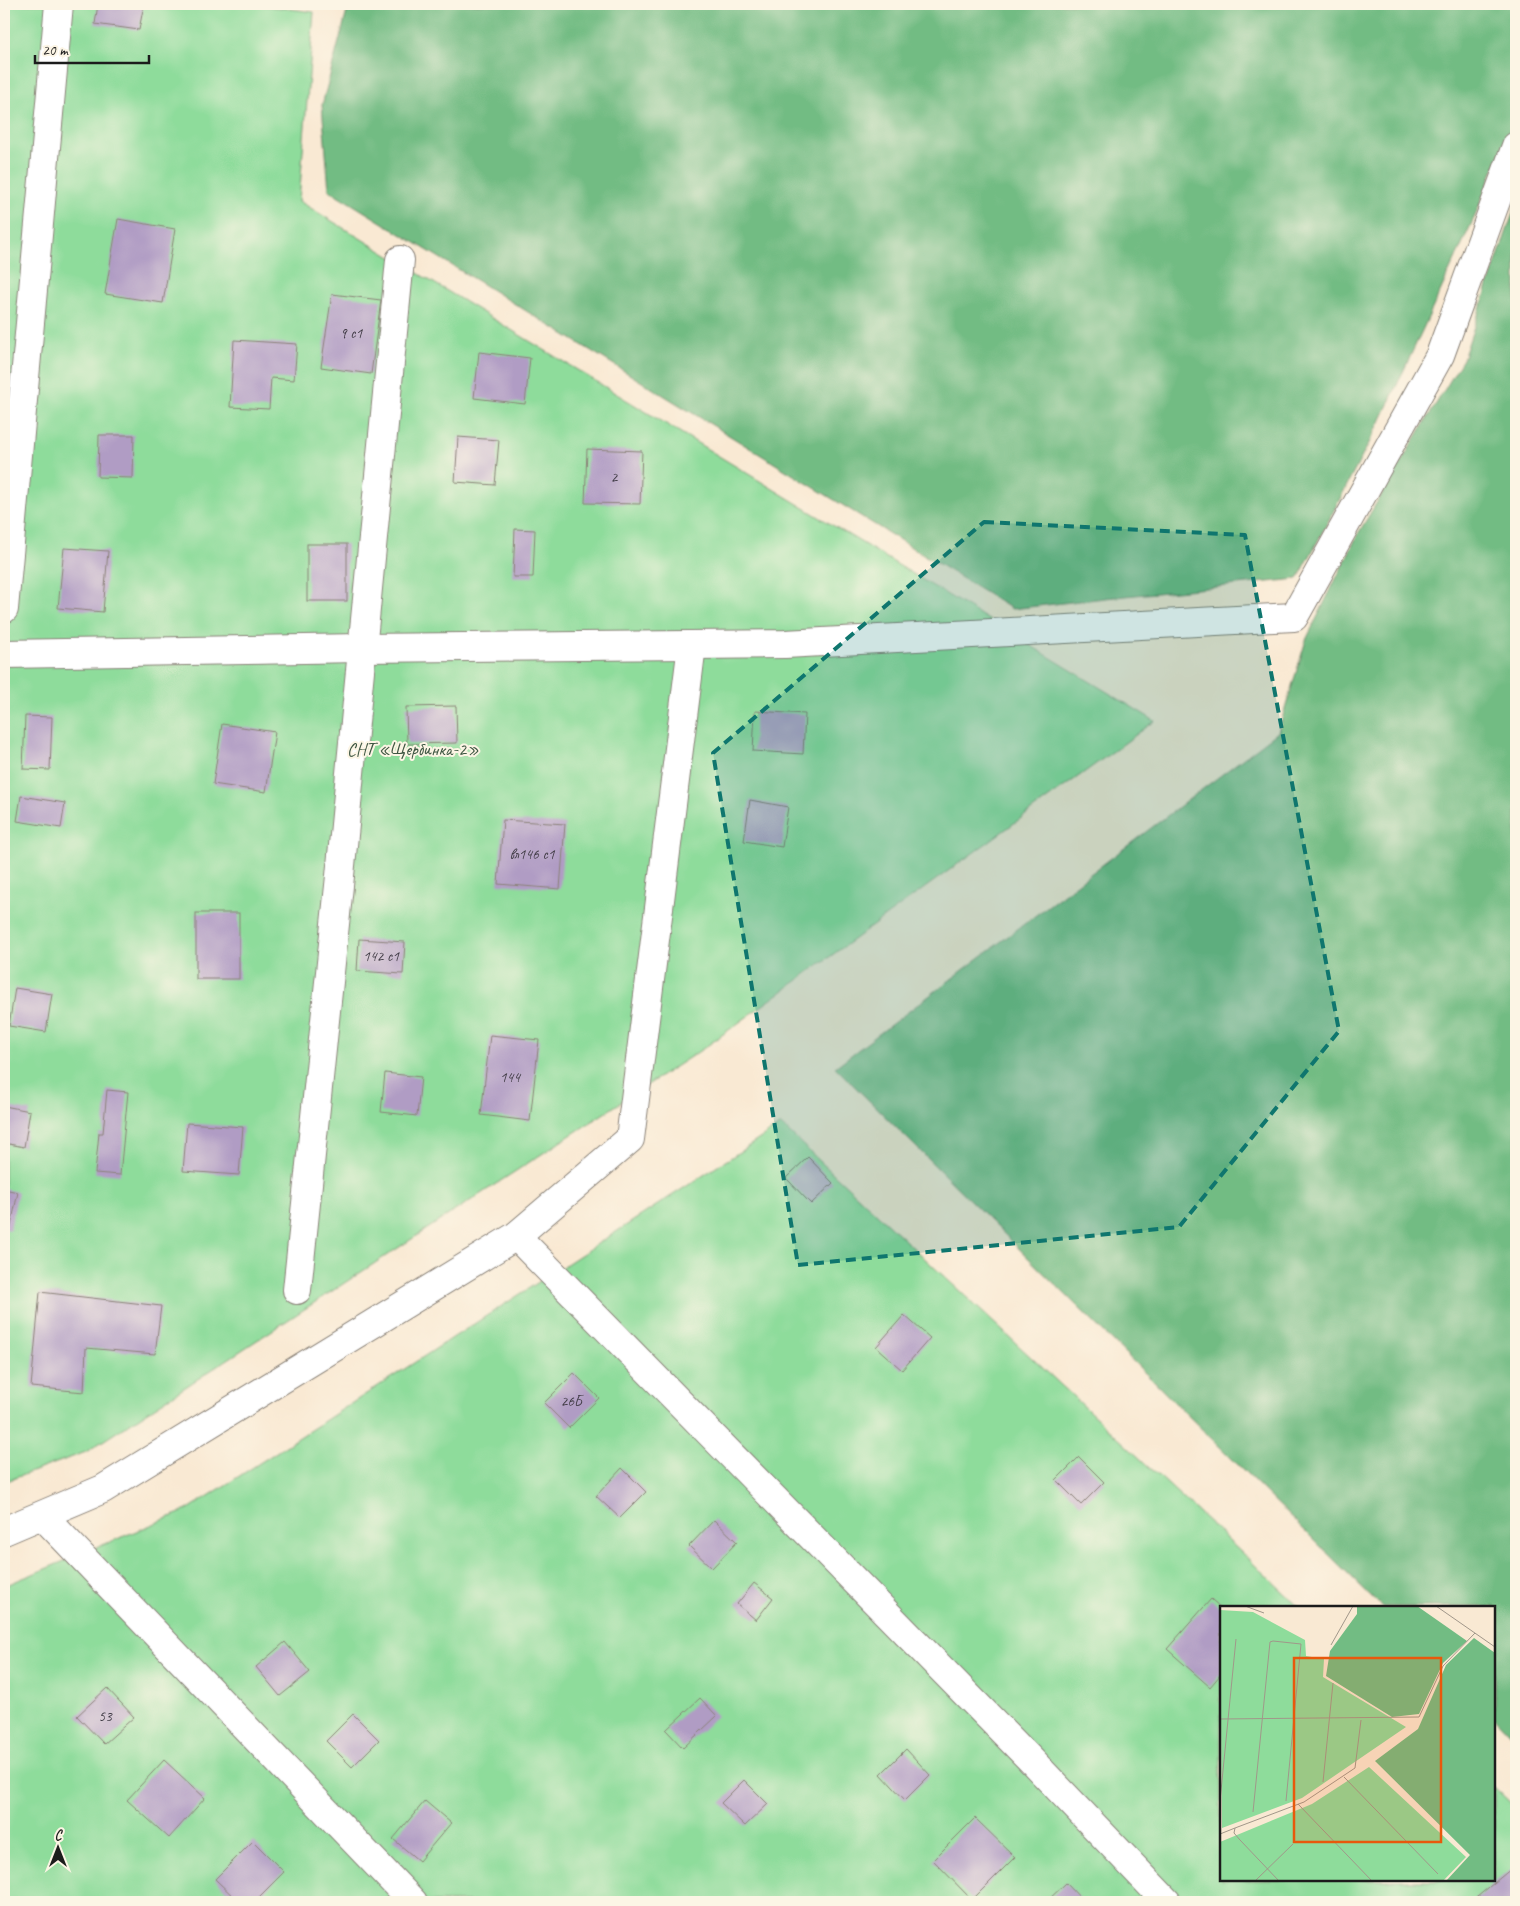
<svg xmlns="http://www.w3.org/2000/svg" width="1520" height="1906" font-family="Caveat,sans-serif">
  <style>
    .green { fill: #8edc9b; stroke: #557c5c }
    .forest { fill: #72bc83; stroke: #476c50 }
    .building { fill: #b09cc4 }
    .lines { fill: none; stroke-linecap: round; stroke-linejoin: round }
    .minor-casing { stroke: #8a8278; stroke-width: 30 }
    .minor { stroke: #fff; stroke-width: 28 }
    .marked { fill: #0f766e; fill-opacity: 0.2; stroke: #0f766e; stroke-width: 4; stroke-dasharray: 10 6; stroke-linejoin: round }
    .labels { text-anchor: middle; stroke-width: 4; stroke-linejoin: round; paint-order: stroke }
    .number-label { font-size: 15px; fill: #413c46 }
    .park-label { font-size: 18px; fill: #3e5642; stroke: #fcf5e5 }
    .inset-road { fill: none; stroke: #a1978a; stroke-width: 1 }
    .view { fill: #e8590c; fill-opacity: 0.15; stroke: #e8590c; stroke-width: 2.5 }
    .inset-edge { fill: none; stroke: #1c1c1c; stroke-width: 2.5 }
  </style>
  <rect width="100%" height="100%" fill="#fcf5e5"/>
  <filter id="ink" filterUnits="userSpaceOnUse"><feTurbulence type="fractalNoise" baseFrequency=".02" numOctaves="2"/><feDisplacementMap in="SourceGraphic" scale="10" xChannelSelector="R" yChannelSelector="G"/><feConvolveMatrix kernelMatrix="1 2 1 2 8 2 1 2 1" color-interpolation-filters="sRGB"/></filter>
  <filter id="wash" filterUnits="userSpaceOnUse"><feTurbulence type="fractalNoise" baseFrequency=".0096" numOctaves="4" result="noise"/><feDisplacementMap in="SourceGraphic" scale="20" xChannelSelector="R" yChannelSelector="G"/><feGaussianBlur stdDeviation="1.12" result="paint"/><feColorMatrix in="noise" values="0 0 0 0 0 0 0 0 0 0 0 0 0 0 0 0 0 1.4 0 .05"/><feComposite in="paint" operator="in"/></filter>
  <g filter="url(#wash)">
    <rect width="100%" height="100%" fill="#f9e9d3"/>
    <!-- green -->
    <g class="green">
      <path d="M 4,4 L 252,4 L 314,12 L 299,201 L 1155,721 L 704,1048 L 86,1452 L 4,1482 Z"/>
      <path d="M 781,1125 L 1300,1607 L 1221,1607 L 1221,1880 L 1494,1880 L 1494,1787 L 1516,1808 L 1516,1902 L 4,1902 L 4,1586 L 187,1510 Z"/>
    </g>
    <!-- forest -->
    <g class="forest">
      <path d="M 349,4 L 1516,4 L 1516,115 L 1475,216 L 1379,424 L 1298,579 L 1105,598 L 1012,609 L 329,190 L 322,105 Z"/>
      <path d="M 1516,204 L 1516,1740 L 1494,1717 L 1494,1607 L 1382,1607 L 835,1067 L 1278,732 L 1306,640 L 1359,532 L 1463,359 Z"/>
    </g>
    <g id="blocks">
      <!-- building -->
      <g class="building">
        <path d="M 98,4 L 144,4 L 139,30 L 95,24 Z"/>
        <path d="M 118,219 L 175,229 L 163,303 L 105,294 Z"/>
        <path d="M 332,294 L 381,300 L 371,374 L 321,367 Z"/>
        <path d="M 234,340 L 297,344 L 294,380 L 271,378 L 269,409 L 230,407 Z"/>
        <path d="M 479,352 L 530,358 L 525,404 L 474,398 Z"/>
        <path d="M 99,435 L 134,435 L 133,478 L 98,477 Z"/>
        <path d="M 458,437 L 499,440 L 495,485 L 455,482 Z"/>
        <path d="M 587,449 L 642,451 L 640,504 L 585,503 Z"/>
        <path d="M 515,529 L 535,530 L 533,577 L 513,577 Z"/>
        <rect x="307" y="544" width="40" height="57"/>
        <path d="M 64,548 L 108,551 L 103,612 L 58,608 Z"/>
        <path d="M 456,706 L 457,743 L 407,744 L 406,707 Z"/>
        <path d="M 755,711 L 805,714 L 803,754 L 753,751 Z"/>
        <path d="M 25,716 L 52,717 L 50,770 L 23,769 Z"/>
        <path d="M 222,724 L 275,732 L 266,792 L 213,784 Z"/>
        <path d="M 21,796 L 65,803 L 61,828 L 17,821 Z"/>
        <path d="M 750,800 L 788,807 L 782,847 L 744,841 Z"/>
        <path d="M 503,820 L 565,824 L 560,889 L 498,884 Z"/>
        <rect x="196" y="913" width="43" height="66"/>
        <path d="M 359,939 L 405,942 L 403,974 L 357,971 Z"/>
        <path d="M 15,988 L 52,994 L 46,1032 L 9,1026 Z"/>
        <path d="M 490,1035 L 539,1040 L 530,1121 L 481,1115 Z"/>
        <path d="M 385,1073 L 421,1077 L 417,1116 L 381,1112 Z"/>
        <path d="M 107,1090 L 128,1092 L 120,1175 L 95,1173 L 99,1133 L 103,1133 Z"/>
        <path d="M 4,1106 L 30,1111 L 24,1147 L 4,1143 Z"/>
        <path d="M 187,1123 L 243,1127 L 239,1175 L 183,1171 Z"/>
        <path d="M 808,1157 L 833,1183 L 811,1204 L 786,1178 Z"/>
        <path d="M 4,1189 L 18,1192 L 10,1230 L 4,1229 Z"/>
        <path d="M 40,1292 L 161,1306 L 155,1354 L 86,1348 L 84,1392 L 31,1387 Z"/>
        <path d="M 904,1315 L 930,1338 L 902,1370 L 876,1347 Z"/>
        <path d="M 574,1373 L 599,1398 L 569,1428 L 544,1403 Z"/>
        <path d="M 1079,1457 L 1104,1482 L 1081,1505 L 1056,1480 Z"/>
        <path d="M 622,1468 L 646,1492 L 620,1518 L 596,1496 Z"/>
        <path d="M 714,1520 L 737,1542 L 712,1568 L 689,1546 Z"/>
        <path d="M 754,1583 L 773,1598 L 756,1620 L 737,1604 Z"/>
        <path d="M 1211,1599 L 1221,1608 L 1221,1674 L 1210,1687 L 1167,1649 Z"/>
        <path d="M 285,1642 L 310,1672 L 280,1696 L 256,1667 Z"/>
        <path d="M 107,1688 L 134,1717 L 104,1744 L 77,1716 Z"/>
        <path d="M 700,1698 L 717,1716 L 683,1748 L 666,1730 Z"/>
        <path d="M 353,1714 L 379,1740 L 352,1767 L 326,1741 Z"/>
        <path d="M 906,1749 L 930,1775 L 905,1800 L 881,1774 Z"/>
        <path d="M 164,1760 L 205,1798 L 169,1838 L 127,1800 Z"/>
        <path d="M 744,1780 L 768,1804 L 745,1826 L 721,1803 Z"/>
        <path d="M 425,1801 L 451,1823 L 419,1861 L 393,1839 Z"/>
        <path d="M 975,1818 L 1015,1857 L 972,1900 L 933,1860 Z"/>
        <path d="M 253,1841 L 284,1872 L 254,1902 L 239,1902 L 215,1879 Z"/>
        <path d="M 1512,1868 L 1516,1873 L 1516,1902 L 1471,1902 Z"/>
        <path d="M 1066,1883 L 1084,1902 L 1046,1902 Z"/>
      </g>
    </g>
  </g>
  <g filter="url(#ink)">
    <use href="#blocks" fill-opacity="0" stroke="#8a8278" stroke-width="1"/>
    <g class="lines">
      <!-- minor casing -->
      <g class="minor-casing">
        <g id="minor">
          <path d="M 4,609 L 59,4"/>
          <path d="M 4,654 L 361,648 L 785,644 L 1294,617 L 1440,355 L 1516,146"/>
          <path d="M 516,1236 L 1030,1759 L 1167,1902"/>
          <path d="M 297,1290 L 340,876 L 400,260"/>
          <path d="M 43,1516 L 413,1902"/>
          <path d="M 4,1531 L 103,1489 L 516,1236 L 630,1139 L 692,645"/>
        </g>
      </g>
      <!-- minor -->
      <use href="#minor" class="minor"/>
    </g>
  </g>
  <!-- marked area -->
  <path class="marked" d="M 984,522 L 1245,535 L 1339,1031 L 1179,1227 L 798,1265 L 713,753 Z"/>
  <g class="labels">
    <!-- number labels -->
    <g class="number-label">
      <text x="351" y="338">9 с1</text>
      <text x="614" y="482">2</text>
      <text x="532" y="859">вл146 с1</text>
      <text x="381" y="961">142 с1</text>
      <text x="510" y="1082">144</text>
      <text x="571" y="1406">26Б</text>
      <text x="105" y="1721">53</text>
    </g>
    <!-- park labels -->
    <g class="park-label">
      <text x="413" y="755">СНТ «Щербинка-2»</text>
    </g>
  </g>
  <!-- overview -->
  <g transform="translate(1220 1606)">
    <rect width="275" height="275" fill="#f9e9d3"/>
    <path d="M 0,4 L 33,6 L 85,34 L 86,50 L 104,53 L 103,71 L 186,121 L 82,192 L 2,222 ZM 149,161 L 246,251 L 223,275 L 0,275 L 0,236 L 92,198 Z" fill="#8edc9b"/>
    <path d="M 137,0 L 197,0 L 247,35 L 223,57 L 199,108 L 172,111 L 106,70 L 110,45 L 137,8 ZM 254,32 L 275,47 L 275,275 L 226,275 L 250,249 L 155,155 L 198,123 L 226,59 Z" fill="#72bc83"/>
    <path class="inset-road" d="M 25,0 L 44,7M 216,0 L 275,41M 111,39 L 133,0M 0,113 L 199,111 L 223,60 L 255,27M 124,171 L 218,268M 103,176 L 113,77M 0,195 L 16,33M 78,198 L 152,275M 33,206 L 50,36 L 53,35 L 81,38 L 66,195M 0,228 L 15,222M 35,275 L 73,238M 59,275 L 20,234 L 14,227 L 15,222 L 84,196 L 135,162 L 141,114"/>
    <path class="view" d="M 74,52 L 221,52 L 221,236 L 74,236 Z"/>
    <rect width="275" height="275" class="inset-edge"/>
  </g>
  <!-- margin -->
  <rect width="1520" height="1906" fill="none" stroke="#fcf5e5" stroke-width="20"/>
  <!-- north arrow -->
  <g transform="translate(58 1848)" stroke="#fcf5e5" stroke-width="4" paint-order="stroke">
  <path d="M0-4L9 19L0 12L-9 19Z" fill="#1c1c1c"/>
  <text y="-8" font-size="14" font-weight="bold" text-anchor="middle" fill="#1c1c1c">С</text>
  </g>
  <!-- scale -->
  <path d="M35 55v8h114v-8" fill="none" stroke="#1c1c1c" stroke-width="2.5"/>
  <text x="42" y="55" font-size="15" fill="#1c1c1c" stroke="#fcf5e5" stroke-width="4" paint-order="stroke">20 m</text>
</svg>
